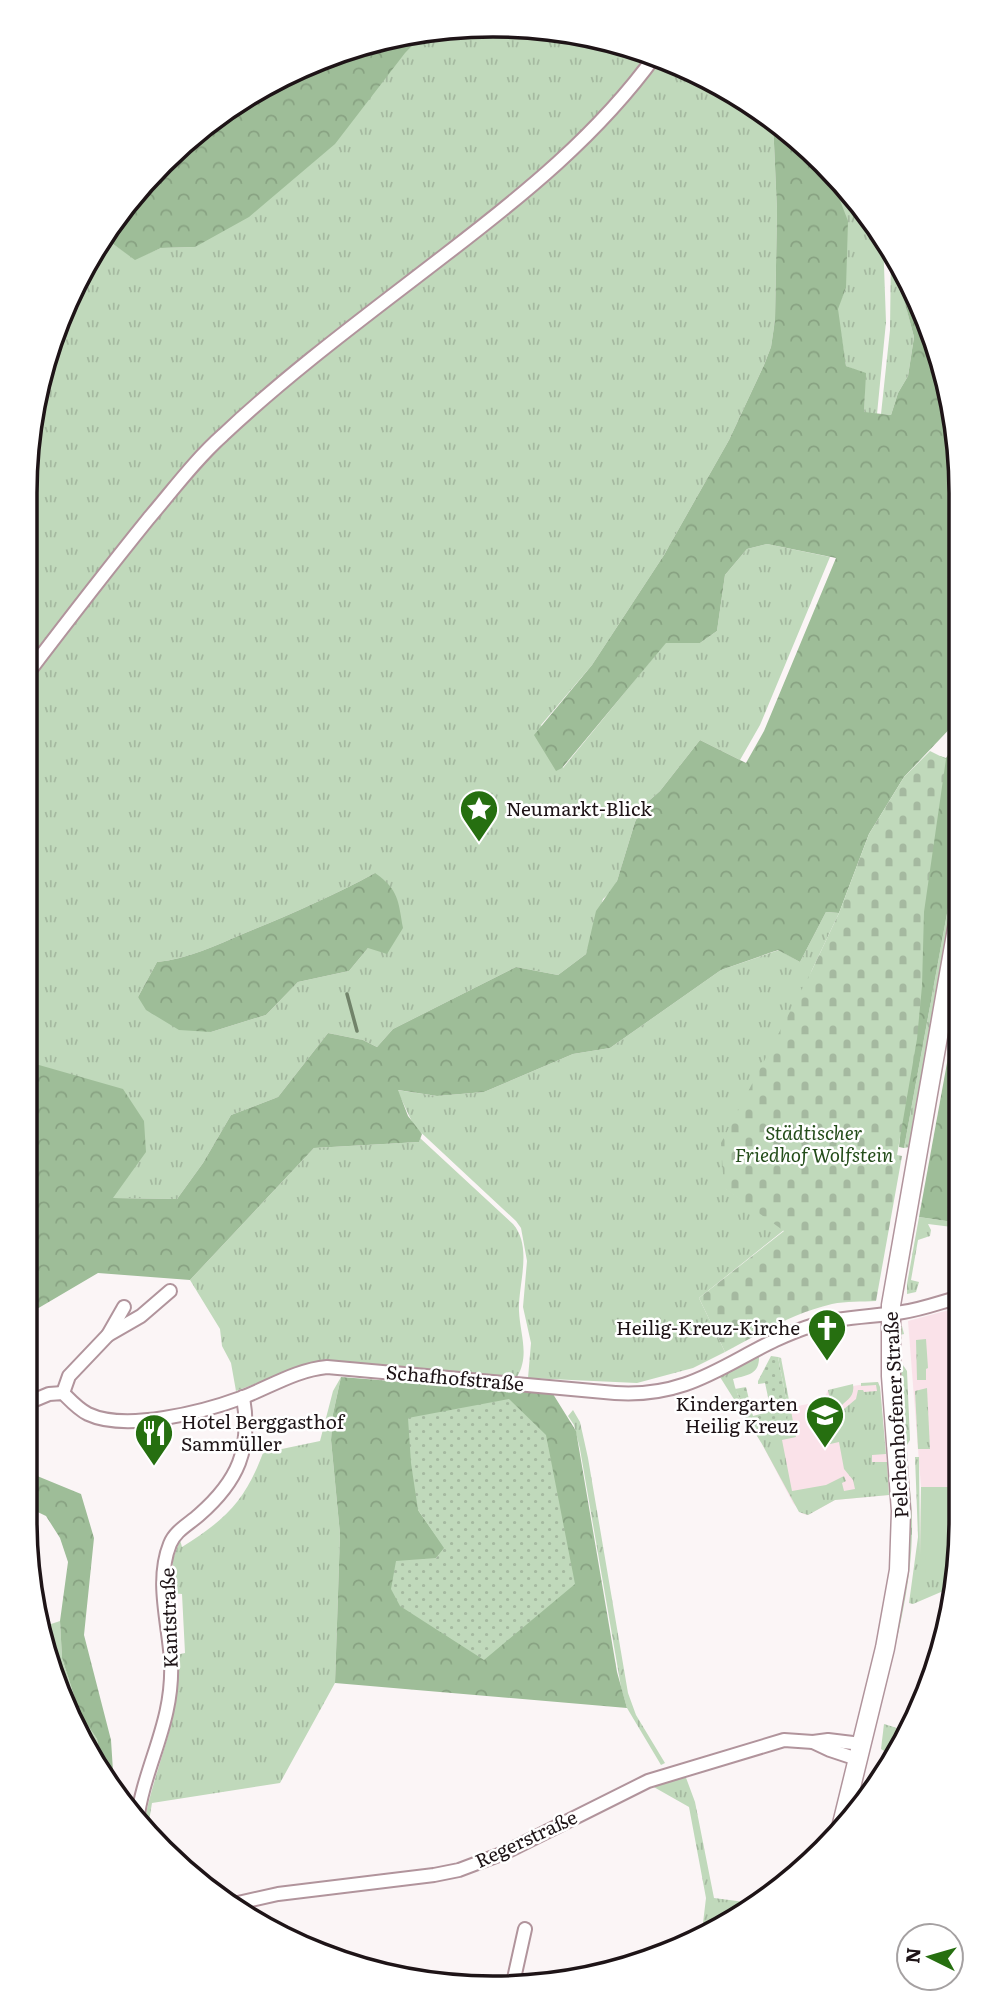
<svg xmlns="http://www.w3.org/2000/svg" width="986" height="2013" font-family="Literata,serif">
  <style>
    .built { fill: #fae2e9 }
    .grass { fill: url(#grass-tufts); fill-rule: evenodd }
    .forest { fill: url(#forest-crowns); fill-rule: evenodd }
    .cemetery { fill: url(#cemetery-stones) }
    .garden { fill: url(#garden-dots) }
    .pitch { fill: #c0d9bb }
    .lines { fill: none; stroke-linecap: round; stroke-linejoin: round }
    .stream { stroke: #71836a; stroke-width: 3.5 }
    .street-casing { stroke: #b1949c; stroke-width: 16 }
    .secondary-casing { stroke: #b1949c; stroke-width: 21 }
    .street { stroke: #fff; stroke-width: 12 }
    .secondary { stroke: #fff; stroke-width: 18 }
    .labels { text-anchor: middle; stroke-width: 5; stroke-linejoin: round; paint-order: stroke }
    .poi-label { font-size: 19px; fill: #1e1417; stroke: #fff; text-anchor: start }
    .park-label { font-size: 19px; font-style: italic; fill: #234c19; stroke: #fff }
    .street-label { font-size: 19px; fill: #1e1417; stroke: #fff }
    .rim { fill: none; stroke: #1e1417; stroke-width: 3.5 }
  </style>
  <defs>
    <pattern id="grass-tufts" width="24" height="20" patternUnits="userSpaceOnUse" patternTransform="scale(1.75)"><rect width="24" height="20" fill="#c0d9bb"/><path d="M3 7l-1-3M5 7V3M7 7l1-3M15 17l-1-3M17 17v-4M19 17l1-3" fill="none" stroke="#a5b9a0"/></pattern>
    <pattern id="forest-crowns" width="20" height="18" patternUnits="userSpaceOnUse" patternTransform="scale(1.75)"><rect width="20" height="18" fill="#9ebd98"/><path d="M2 6a3 3 0 1 1 6 0M12 15a3 3 0 1 1 6 0" fill="none" stroke="#88a282"/></pattern>
    <pattern id="cemetery-stones" width="16" height="16" patternUnits="userSpaceOnUse" patternTransform="scale(1.75)"><rect width="16" height="16" fill="#c0d9bb"/><path d="M2 7V4a2 2 0 0 1 4 0v3zM10 15v-3a2 2 0 0 1 4 0v3z" fill="#a5b9a0"/></pattern>
    <pattern id="garden-dots" width="8" height="8" patternUnits="userSpaceOnUse" patternTransform="scale(1.75)"><rect width="8" height="8" fill="#c0d9bb"/><path d="M2 2h.1M6 6h.1" fill="none" stroke="#a5b9a0" stroke-width="1.8" stroke-linecap="round"/></pattern>
  </defs>
  <rect width="100%" height="100%" fill="#fbf5f6"/>
  <!-- built -->
  <g class="built">
    <path d="M 960,1307 L 961,1550 L 959,1557 L 920,1556 L 921,1487 L 908,1321 Z"/>
    <path d="M 878,1382 L 881,1393 L 889,1495 L 835,1500 L 808,1515 L 803,1514 L 793,1503 L 762,1444 L 788,1408 L 823,1401 L 828,1390 Z"/>
  </g>
  <!-- grass -->
  <g class="grass">
    <path d="M 523,25 L 614,40 L 700,73 L 773,121 L 777,211 L 775,320 L 771,347 L 764,365 L 729,440 L 664,555 L 592,665 L 541,725 L 563,768 L 666,642 L 700,643 L 717,631 L 725,575 L 747,549 L 767,544 L 830,557 L 760,725 L 740,760 L 700,740 L 660,791 L 642,807 L 635,822 L 617,881 L 612,891 L 603,899 L 586,954 L 558,975 L 516,967 L 393,1029 L 377,1047 L 363,1040 L 328,1033 L 278,1097 L 231,1115 L 203,1163 L 177,1199 L 112,1198 L 25,1067 L 25,463 L 40,372 L 66,304 L 77,296 L 113,244 L 135,259 L 161,248 L 195,247 L 428,29 ZM 375,873 L 368,948 L 349,971 L 298,982 L 266,1015 L 211,1032 L 138,997 L 157,962 C 187,959 217,945 245,933 C 289,915 333,896 375,873 Z"/>
    <path d="M 829,172 L 882,232 L 883,238 L 886,322 L 877,414 L 864,413 L 865,374 L 846,366 L 837,309 L 846,288 Z"/>
    <path d="M 891,250 L 914,337 L 908,376 L 898,393 L 891,415 L 881,414 L 890,330 Z"/>
    <path d="M 959,848 L 959,877 L 910,1147 L 904,1148 Z"/>
    <path d="M 826,912 L 839,913 L 812,970 L 725,1188 L 784,1230 L 699,1298 L 725,1352 L 693,1368 L 637,1383 L 528,1378 L 531,1343 L 523,1307 L 527,1261 L 521,1228 L 516,1221 L 414,1126 L 397,1090 L 437,1096 L 484,1092 L 573,1054 L 610,1048 L 721,970 L 779,950 L 800,962 Z"/>
    <path d="M 420,1138 L 513,1224 C 533,1247 518,1284 519,1311 C 520,1334 530,1355 517,1377 L 325,1361 L 310,1363 L 236,1391 L 231,1363 L 222,1346 L 220,1329 L 190,1280 L 314,1148 L 419,1142 Z"/>
    <path d="M 919,1217 L 960,1223 L 960,1228 L 928,1224 L 931,1230 L 930,1236 L 918,1240 L 911,1280 L 919,1282 L 916,1292 L 907,1294 L 907,1284 Z"/>
    <path d="M 902,1326 L 904,1334 L 900,1335 L 901,1362 L 907,1371 L 910,1440 L 907,1445 L 904,1440 L 899,1328 Z"/>
    <path d="M 926,1339 L 928,1368 L 926,1369 L 926,1380 L 917,1380 L 916,1340 Z"/>
    <path d="M 759,1355 C 760,1374 749,1375 733,1379 C 737,1400 751,1419 763,1436 L 784,1426 L 788,1408 L 778,1357 L 781,1358 L 796,1437 L 782,1440 L 792,1491 L 826,1485 L 844,1476 L 846,1481 L 842,1483 L 844,1491 L 855,1489 L 853,1480 L 844,1469 L 839,1442 L 826,1445 L 825,1442 L 835,1432 L 844,1409 L 856,1399 L 858,1390 L 863,1390 L 864,1392 L 877,1391 L 876,1385 L 861,1386 L 861,1383 L 878,1382 L 880,1387 L 886,1454 L 872,1455 L 872,1462 L 887,1462 L 889,1495 L 835,1500 L 808,1515 L 799,1512 L 762,1444 L 720,1377 Z"/>
    <path d="M 341,1377 L 333,1414 L 331,1440 L 340,1534 L 335,1683 L 280,1783 L 152,1803 L 147,1833 L 143,1829 C 149,1792 163,1757 172,1721 C 177,1699 177,1677 176,1655 L 185,1653 L 182,1594 L 170,1593 L 173,1559 L 180,1540 L 182,1547 C 230,1517 247,1498 266,1445 L 277,1450 L 320,1441 L 333,1391 Z"/>
    <path d="M 853,1384 C 855,1396 848,1399 841,1406 L 831,1404 L 828,1390 Z"/>
    <path d="M 927,1388 L 930,1449 L 918,1449 L 915,1391 Z"/>
    <path d="M 573,1410 L 580,1422 L 588,1458 L 628,1693 L 636,1715 L 665,1763 L 661,1765 L 627,1708 L 621,1687 L 580,1449 L 574,1425 L 568,1416 Z"/>
    <path d="M 915,1457 L 919,1457 L 920,1555 L 959,1557 L 955,1586 L 913,1604 L 909,1603 L 918,1537 Z"/>
    <path d="M 905,1462 C 909,1474 910,1488 911,1500 C 917,1570 897,1640 880,1707 L 876,1706 Z"/>
    <path d="M 60,1621 L 62,1658 L 80,1714 L 97,1739 L 103,1770 L 49,1671 L 42,1627 Z"/>
    <path d="M 884,1724 L 910,1732 L 892,1756 L 881,1749 Z"/>
    <path d="M 685,1775 L 695,1802 L 714,1898 L 752,1903 L 701,1940 L 706,1898 L 689,1807 L 652,1786 Z"/>
  </g>
  <!-- forest -->
  <g class="forest">
    <path d="M 428,29 L 405,53 L 335,144 L 249,217 L 195,247 L 161,248 L 135,260 L 113,244 L 77,296 L 66,304 L 73,286 L 121,208 L 184,141 L 258,87 L 342,49 Z"/>
    <path d="M 773,121 L 802,141 L 829,172 L 848,221 L 846,288 L 838,309 L 846,366 L 866,373 L 864,412 L 891,415 L 898,393 L 908,376 L 914,337 L 891,251 L 937,342 L 958,432 L 958,720 L 904,777 L 869,834 L 839,913 L 826,912 L 800,962 L 778,950 L 721,970 L 610,1048 L 573,1054 L 484,1092 L 437,1096 L 398,1090 L 408,1116 L 422,1134 L 419,1142 L 314,1148 L 190,1280 L 98,1273 L 25,1316 L 25,1067 L 39,1065 L 123,1089 L 144,1121 L 146,1152 L 113,1198 L 177,1199 L 203,1163 L 231,1115 L 278,1097 L 328,1033 L 363,1040 L 377,1047 L 393,1029 L 516,967 L 558,975 L 586,954 L 596,911 L 617,881 L 635,822 L 642,807 L 660,791 L 700,740 L 746,763 L 764,731 L 836,558 L 767,544 L 747,549 L 725,575 L 717,631 L 700,643 L 666,643 L 562,768 L 556,771 L 534,735 L 592,665 L 664,555 L 729,440 L 764,365 L 771,347 L 775,320 L 777,211 Z"/>
    <path d="M 958,740 L 959,848 L 904,1148 L 899,1147 L 900,1136 L 794,1265 L 940,756 L 946,758 Z"/>
    <path d="M 375,873 C 399,890 398,900 403,928 L 387,954 L 368,948 L 349,971 L 298,982 L 266,1015 L 211,1032 L 179,1030 L 146,1010 L 138,997 L 157,962 C 187,959 217,945 245,933 C 289,915 333,896 375,873 Z"/>
    <path d="M 959,997 L 960,1223 L 919,1217 Z"/>
    <path d="M 341,1377 L 553,1394 L 576,1431 L 617,1672 L 627,1708 L 335,1683 L 340,1534 L 331,1440 L 333,1414 ZM 418,1510 L 575,1584 L 436,1558 L 445,1548 Z"/>
    <path d="M 25,1471 L 81,1494 L 94,1538 L 84,1635 L 111,1740 L 113,1771 L 104,1773 L 103,1770 L 97,1739 L 80,1714 L 62,1658 L 60,1621 L 68,1562 L 60,1538 L 46,1516 L 25,1506 Z"/>
  </g>
  <!-- cemetery -->
  <path class="cemetery" d="M 930,751 L 946,759 L 924,912 L 922,986 L 917,1039 L 897,1155 L 902,1156 L 876,1301 C 862,1302 846,1301 832,1304 C 793,1313 759,1334 725,1352 L 699,1298 L 784,1231 L 724,1188 L 721,1143 L 812,970 L 839,913 L 869,834 L 904,777 Z"/>
  <!-- garden -->
  <g class="garden">
    <path d="M 771,1356 L 778,1357 L 788,1408 L 787,1424 L 785,1426 L 763,1437 L 750,1419 L 735,1389 L 746,1387 L 753,1416 L 771,1411 L 765,1383 L 758,1384 L 758,1381 Z"/>
    <path d="M 509,1399 L 546,1435 L 575,1584 L 484,1660 L 400,1606 L 391,1589 L 396,1561 L 436,1558 L 444,1548 L 418,1510 L 411,1463 L 408,1418 Z"/>
  </g>
  <!-- pitch -->
  <path class="pitch" d="M 921,1487 L 960,1487 L 959,1557 L 944,1557 L 944,1573 L 925,1573 L 926,1556 L 920,1556 Z"/>
  <g class="lines">
    <!-- stream -->
    <path class="stream" d="M 347,994 L 357,1031"/>
    <!-- street casing -->
    <g class="street-casing">
      <g id="street">
        <path d="M 25,677 C 66,623 107,570 149,518 C 173,490 195,460 223,435 C 292,370 370,313 445,255 C 522,196 598,135 655,56"/>
        <path d="M 108,1335 L 141,1316 L 170,1291"/>
        <path d="M 63,1393 L 69,1376 L 108,1335 L 124,1307"/>
        <path d="M 25,1404 L 49,1394 L 63,1393 C 71,1401 78,1409 88,1414 C 126,1432 203,1412 241,1398 C 270,1387 296,1370 327,1367 L 615,1393 C 702,1399 738,1348 814,1325 C 843,1316 873,1317 903,1312 C 923,1309 941,1302 960,1297"/>
        <path d="M 813,1742 L 828,1740 L 861,1744"/>
        <path d="M 137,1821 C 144,1765 174,1723 171,1661 C 169,1624 155,1581 170,1544 C 175,1531 189,1524 199,1515 C 238,1481 252,1449 243,1397"/>
        <path d="M 229,1905 L 278,1894 L 434,1875 L 459,1870 L 504,1853 L 648,1781 L 784,1740 L 813,1742 L 830,1750 L 857,1759"/>
        <path d="M 513,1983 L 525,1929"/>
      </g>
    </g>
    <!-- secondary casing -->
    <g class="secondary-casing">
      <path id="secondary" d="M 841,1828 L 885,1648 L 899,1570 L 901,1511 L 891,1376 L 891,1305 L 959,917"/>
    </g>
    <!-- street -->
    <use href="#street" class="street"/>
    <!-- secondary -->
    <use href="#secondary" class="secondary"/>
  </g>
  <!-- icons -->
  <defs>
    <g id="sight-pin" transform="scale(2.0125)"><path d="M0 17L-7.5 6A9.5 9.5 0 1 1 7.5 6Z" fill="#266f10" stroke="#fff"/><path d="M0-6L1.8-2.2L6-1.7L2.9 1.2L3.7 5.4L0 3.3L-3.7 5.4L-2.9 1.2L-6-1.7L-1.8-2.2Z" fill="#fff"/></g>
    <g id="church-pin" transform="scale(2.0125)"><path d="M0 17L-7.5 6A9.5 9.5 0 1 1 7.5 6Z" fill="#266f10" stroke="#fff"/><path d="M-1.2-6h2.4v3.5h3.3v2.4h-3.3V6h-2.4V-.1h-3.3v-2.4h3.3Z" fill="#fff"/></g>
    <g id="school-pin" transform="scale(2.0125)"><path d="M0 17L-7.5 6A9.5 9.5 0 1 1 7.5 6Z" fill="#266f10" stroke="#fff"/><path d="M0-5L7-2L0 1L-7-2ZM-4 1L0 2.5L4 1V4Q0 6-4 4Z" fill="#fff"/></g>
    <g id="restaurant-pin" transform="scale(2.0125)"><path d="M0 17L-7.5 6A9.5 9.5 0 1 1 7.5 6Z" fill="#266f10" stroke="#fff"/><path d="M-5-6h1v4h1v-4h1v4h1v-4h1v5L-1.5 .5V6h-2V.5L-5-1ZM5-6V6H3V1.5H1.5Q1.5-4 5-6Z" fill="#fff"/></g>
  </defs>
  <g fill-rule="evenodd">
    <use href="#sight-pin" x="479" y="809"/>
    <use href="#church-pin" x="827" y="1328"/>
    <use href="#school-pin" x="825" y="1415"/>
    <use href="#restaurant-pin" x="154" y="1433"/>
  </g>
  <g class="labels">
    <!-- poi labels -->
    <g class="poi-label">
      <text x="506" y="816">Neumarkt-Blick</text>
      <text x="800" y="1335" text-anchor="end">Heilig-Kreuz-Kirche</text>
      <text x="798" y="1411" text-anchor="end">Kindergarten<tspan x="798" dy="22">Heilig Kreuz</tspan></text>
      <text x="181" y="1429">Hotel Berggasthof<tspan x="181" dy="22">Sammüller</tspan></text>
    </g>
    <!-- park labels -->
    <g class="park-label">
      <text x="814" y="1140">Städtischer<tspan x="814" dy="22">Friedhof Wolfstein</tspan></text>
    </g>
    <!-- street labels -->
    <g class="street-label">
      <text transform="translate(455 1378) rotate(5)" y="7">Schafhofstraße</text>
      <text transform="translate(896 1415) rotate(-93)" y="7">Pelchenhofener Straße</text>
      <text transform="translate(169 1618) rotate(-92)" y="7">Kantstraße</text>
      <text transform="translate(526 1839) rotate(-25)" y="7">Regerstraße</text>
    </g>
  </g>
  <!-- crop -->
  <path d="M0 0H986V2013H0ZM493 37H493A456 456 0 0 1 949 493V1520A456 456 0 0 1 493 1976H493A456 456 0 0 1 37 1520V493A456 456 0 0 1 493 37Z" fill="#fff" fill-rule="evenodd"/>
  <path class="rim" d="M493 37H493A456 456 0 0 1 949 493V1520A456 456 0 0 1 493 1976H493A456 456 0 0 1 37 1520V493A456 456 0 0 1 493 37Z"/>
  <!-- north arrow -->
  <g transform="translate(930 1957) rotate(275)"><circle r="33" fill="#ffffff" stroke="#a5a1a2" stroke-width="2"/>
  <path d="M0-5L12 26L0 18L-12 26Z" fill="#266f10"/>
  <text y="-10" font-size="19" font-weight="bold" text-anchor="middle" fill="#1e1417">N</text>
  </g>
</svg>
